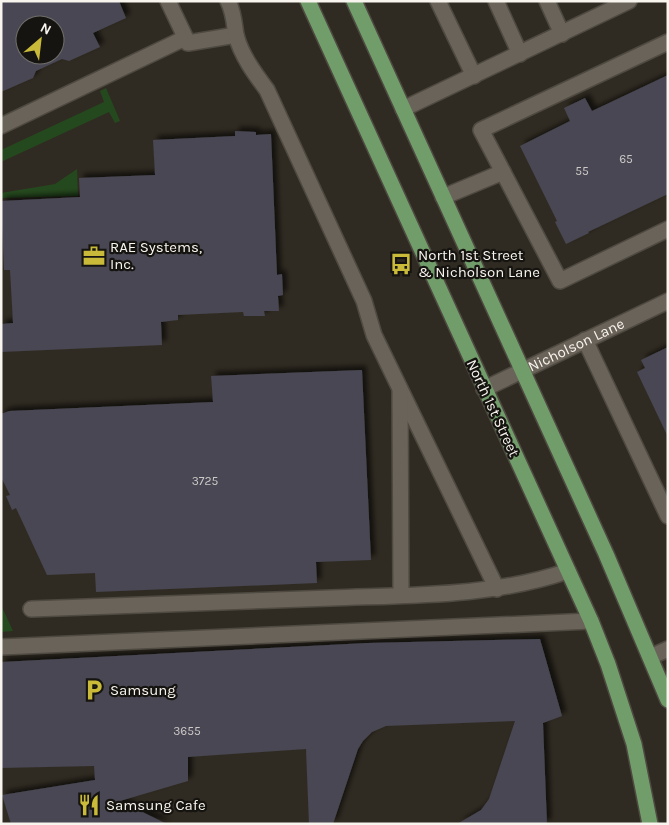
<svg xmlns="http://www.w3.org/2000/svg" width="669" height="825" font-family="Karla,sans-serif">
  <style>
    .green { fill: #25491e }
    .building { fill: #484752; fill-rule: evenodd; filter: url(#shadow) }
    .lines { fill: none; stroke-linecap: round; stroke-linejoin: round }
    .minor-casing { stroke: #4e4941; stroke-width: 18 }
    .major-casing { stroke: #4e4941; stroke-width: 18 }
    .minor { stroke: #6a6359; stroke-width: 15 }
    .major { stroke: #719d6b; stroke-width: 15 }
    .labels { text-anchor: middle; stroke-width: 4.5; stroke-linejoin: round; paint-order: stroke }
    .number-label { font-size: 12px; fill: #ccc9c7 }
    .poi-label { font-size: 15px; fill: #f8f4ee; stroke: #161410; text-anchor: start }
    .street-label { font-size: 15px; fill: #f8f4ee; stroke: #161410 }
  </style>
  <defs>
    <filter id="shadow"><feDropShadow dx="4.5" dy="-4.5" stdDeviation="2.5" flood-color="#0009"/></filter>
  </defs>
  <rect width="100%" height="100%" fill="#302b22"/>
  <!-- green -->
  <g class="green">
    <path d="M 106,88 L 120,121 L 115,123 L 109,112 L 1,162 L 1,150 L 104,102 L 100,91 Z"/>
    <path d="M 77,169 L 78,196 L 1,198 L 1,193 L 55,184 Z"/>
    <path d="M 1,605 L 13,631 L 1,632 Z"/>
  </g>
  <!-- building -->
  <g class="building">
    <path d="M 1,1 L 119,1 L 126,18 L 93,33 L 100,47 L 69,61 L 62,59 L 36,71 L 33,78 L 1,92 ZM 25,25 L 55,25 L 55,55 L 25,55 Z"/>
    <path d="M 668,75 L 668,194 L 588,232 L 589,233 L 566,244 L 555,222 L 557,221 L 520,146 L 570,121 L 564,108 L 585,98 L 592,111 Z"/>
    <path d="M 235,131 L 256,132 L 256,135 L 271,134 L 277,275 L 282,274 L 283,295 L 278,296 L 279,311 L 264,311 L 265,316 L 244,316 L 243,312 L 178,315 L 178,320 L 161,322 L 162,345 L 1,352 L 1,324 L 13,323 L 10,270 L 4,270 L 1,201 L 80,197 L 79,178 L 155,175 L 153,140 L 235,136 Z"/>
    <path d="M 668,347 L 668,437 L 637,372 L 645,368 L 641,360 Z"/>
    <path d="M 362,370 L 371,560 L 316,562 L 317,583 L 96,592 L 95,573 L 47,575 L 16,508 L 12,510 L 6,496 L 10,495 L 1,477 L 1,414 L 9,411 L 213,402 L 211,376 Z"/>
    <path d="M 540,639 L 562,716 L 543,723 L 547,824 L 457,824 L 481,810 L 489,799 L 515,721 L 386,726 L 372,732 L 363,741 L 358,749 L 333,824 L 309,824 L 306,749 L 188,757 L 188,781 L 120,801 L 167,824 L 11,824 L 2,795 L 95,780 L 94,766 L 1,768 L 1,662 L 367,643 Z"/>
  </g>
  <g class="lines">
    <!-- minor casing -->
    <g class="minor-casing">
      <g id="minor">
        <path d="M 168,1 L 188,43 L 236,35"/>
        <path d="M 228,1 C 234,13 234,23 236,35 C 241,55 255,74 267,90 L 364,301 L 374,335 L 497,589"/>
        <path d="M 438,1 L 474,76"/>
        <path d="M 496,1 L 520,54"/>
        <path d="M 547,1 L 562,34"/>
        <path d="M 668,42 L 481,130 L 560,281 L 668,229"/>
        <path d="M 403,109 L 629,1"/>
        <path d="M 1,126 L 185,38"/>
        <path d="M 443,197 L 503,172"/>
        <path d="M 585,340 L 668,516"/>
        <path id="s1" d="M 484,389 L 668,301"/>
        <path d="M 400,391 L 401,595"/>
        <path d="M 31,609 C 131,605 231,601 331,598 C 410,595 492,597 568,571"/>
        <path d="M 1,647 L 591,621"/>
        <path d="M 650,657 L 668,649"/>
      </g>
    </g>
    <!-- major casing -->
    <g class="major-casing">
      <g id="major">
        <path d="M 308,1 L 591,621 L 608,664 L 634,744 L 650,824"/>
        <path d="M 354,1 L 606,554 L 668,700"/>
      </g>
    </g>
    <!-- minor -->
    <use href="#minor" class="minor"/>
    <!-- major -->
    <use href="#major" class="major"/>
  </g>
  <!-- icons -->
  <defs>
    <g id="office-bare" transform="scale(1.725)"><path d="M-6-3h4V-5.5h4V-3h4V5H-6ZM-1-4.5V-3h2v-1.5ZM-6 0V1H6V0Z" fill="#c9ba3a" stroke="#161410" stroke-width="2.5" paint-order="stroke"/></g>
    <g id="bus-bare" transform="scale(1.725)"><path d="M-5-6H5V4H4V6H2V4H-2V6H-4V4H-5ZM-3.5-4V0h7V-4ZM-3.5 1.2v1.5H-2V1.2ZM2 1.2v1.5H3.5V1.2Z" fill="#c9ba3a" stroke="#161410" stroke-width="2.5" paint-order="stroke"/></g>
    <g id="parking-bare" transform="scale(1.725)"><path d="M-3.5-5.5H1a3.5 3.5 0 0 1 0 7H-1V5.5H-3.5ZM-1-3.4V-.6H.8a1.4 1.4 0 0 0 0-2.8Z" fill="#c9ba3a" stroke="#161410" stroke-width="2.5" paint-order="stroke"/></g>
    <g id="restaurant-bare" transform="scale(1.725)"><path d="M-5-6h1v4h1v-4h1v4h1v-4h1v5L-1.5 .5V6h-2V.5L-5-1ZM5-6V6H3V1.5H1.5Q1.5-4 5-6Z" fill="#c9ba3a" stroke="#161410" stroke-width="2.5" paint-order="stroke"/></g>
  </defs>
  <g fill-rule="evenodd">
    <use href="#office-bare" x="94" y="256"/>
    <use href="#bus-bare" x="401" y="264"/>
    <use href="#parking-bare" x="94" y="690"/>
    <use href="#restaurant-bare" x="89" y="805"/>
  </g>
  <g class="labels">
    <!-- number labels -->
    <g class="number-label">
      <text x="626" y="163">65</text>
      <text x="582" y="175">55</text>
      <text x="205" y="485">3725</text>
      <text x="187" y="735">3655</text>
    </g>
    <!-- poi labels -->
    <g class="poi-label">
      <text x="110" y="252">RAE Systems,<tspan x="110" dy="17">Inc.</tspan></text>
      <text x="418" y="260">North 1st Street<tspan x="418" dy="17">&amp; Nicholson Lane</tspan></text>
      <text x="110" y="695">Samsung</text>
      <text x="106" y="810">Samsung Cafe</text>
    </g>
    <!-- street labels -->
    <g class="street-label">
      <text dy="5" stroke="none"><textPath href="#s1" startOffset="102">Nicholson Lane</textPath></text>
      <text transform="translate(493 408) rotate(65)" y="5">North 1st Street</text>
    </g>
  </g>
  <!-- border -->
  <rect width="669" height="825" fill="none" stroke="#f8f4ee" stroke-width="5"/>
  <!-- north arrow -->
  <g transform="translate(40 40) rotate(28)"><circle r="24" fill="#161410" stroke="#706e69"/>
  <path d="M0-4L9 19L0 12L-9 19Z" fill="#c9ba3a"/>
  <text y="-8" font-size="14" font-weight="bold" text-anchor="middle" fill="#f8f4ee">N</text>
  </g>
</svg>
